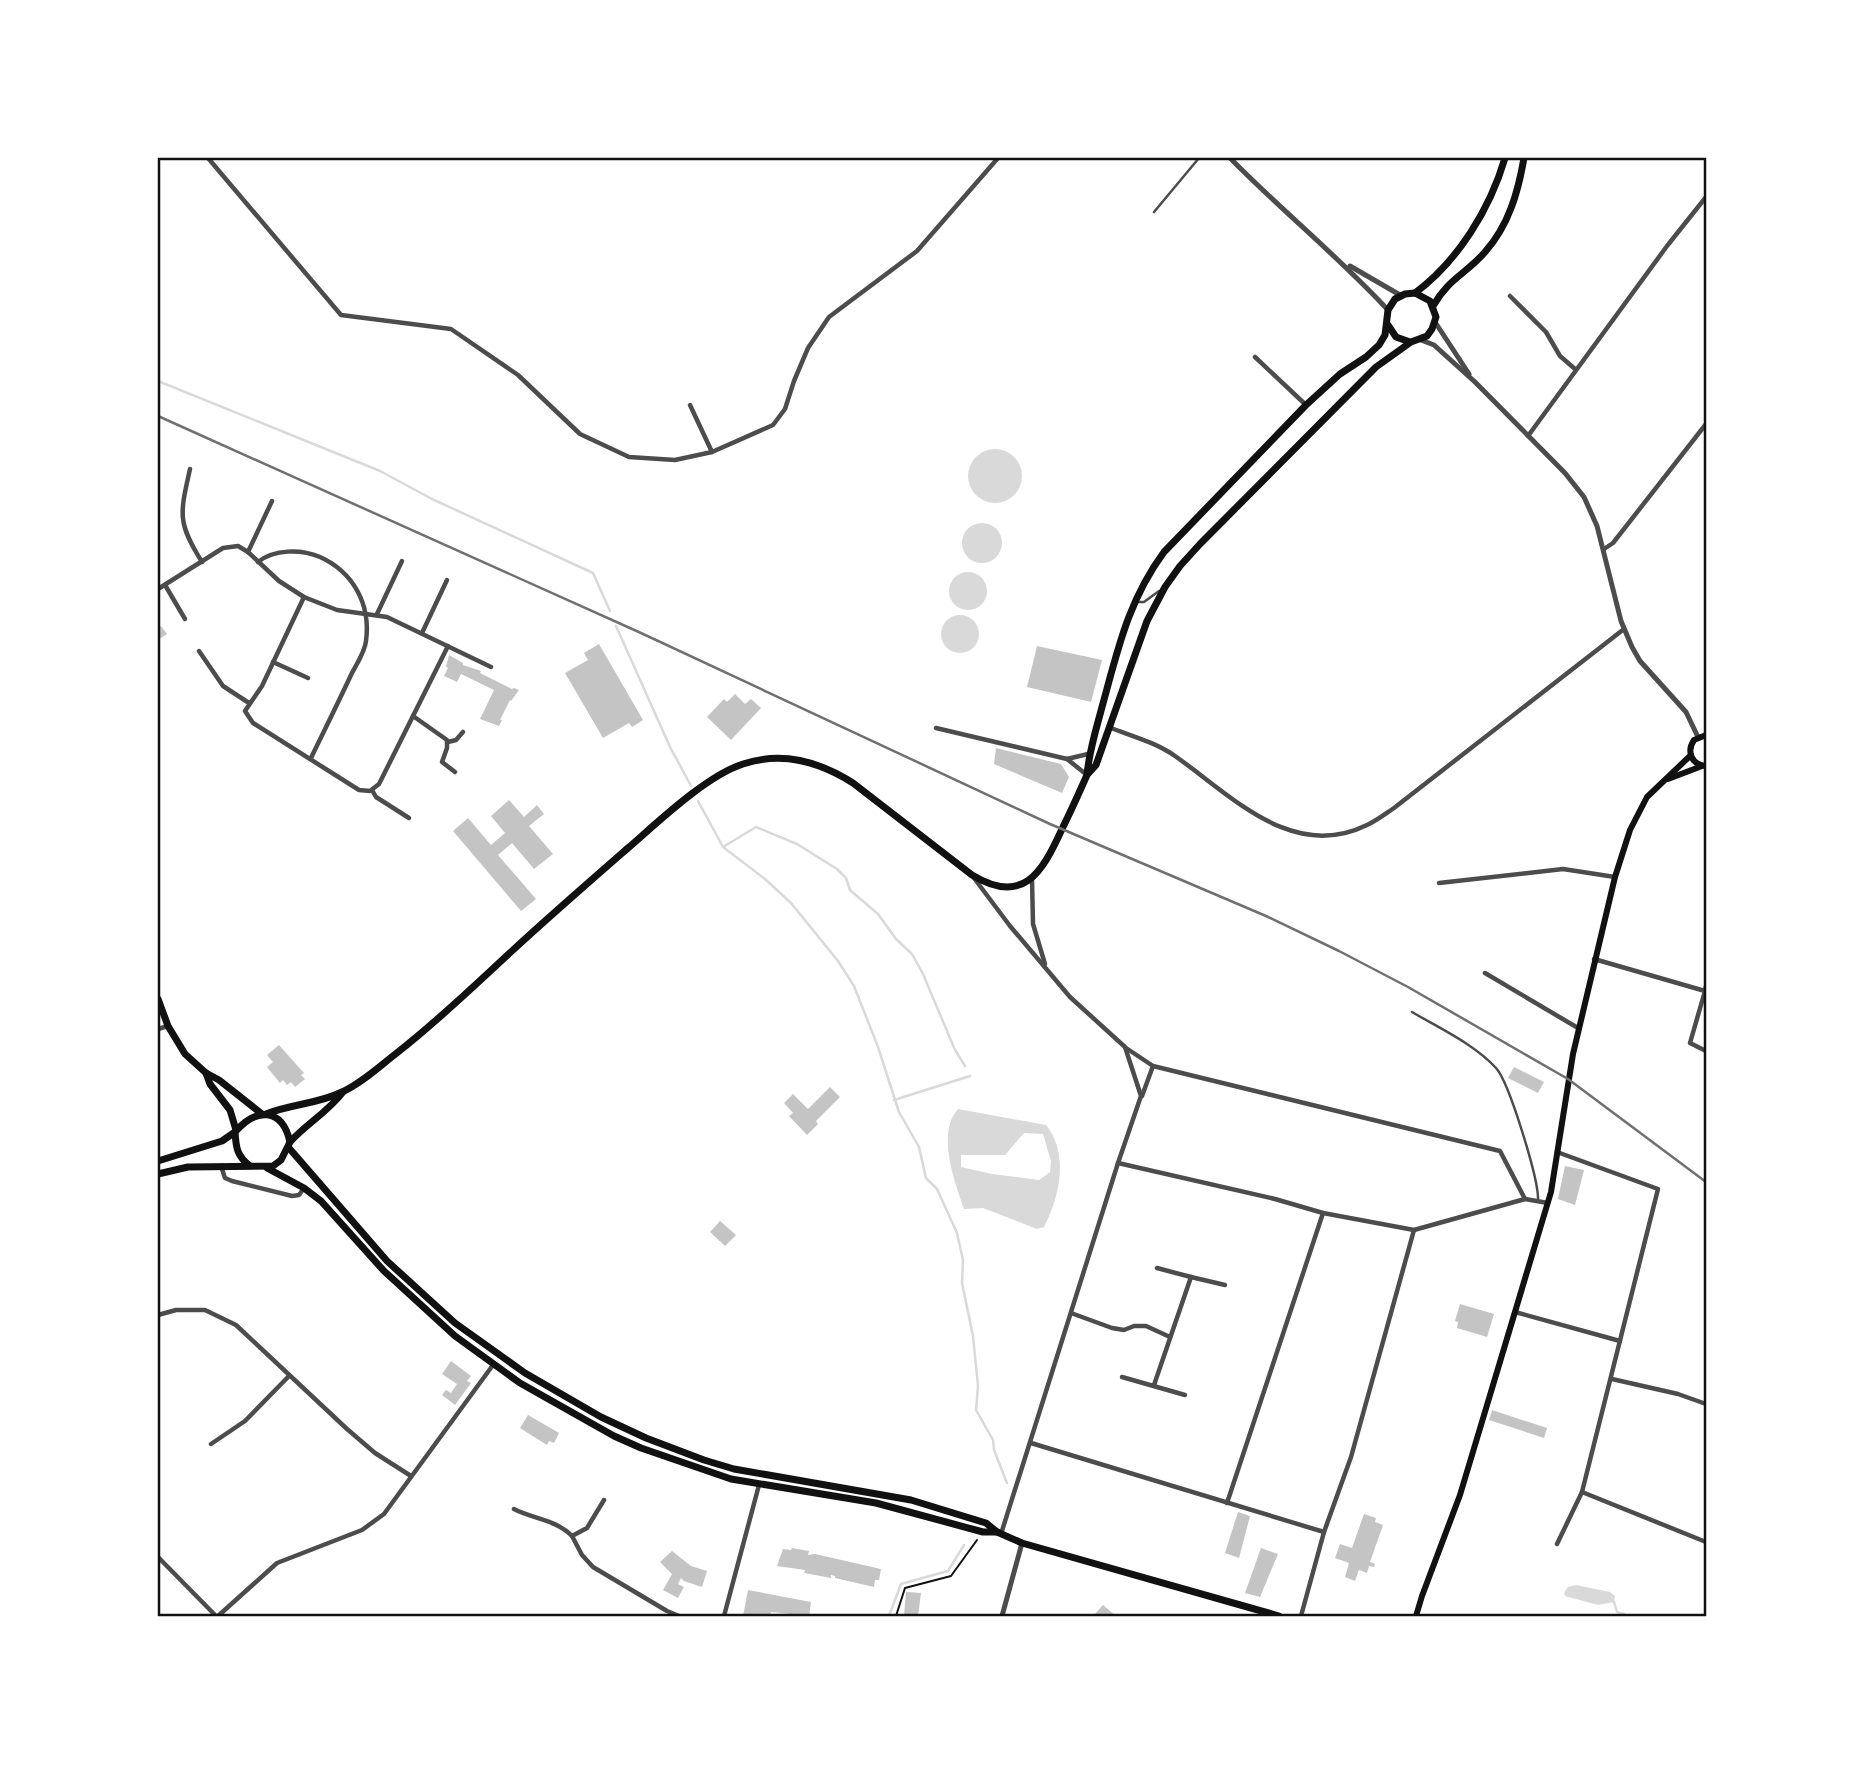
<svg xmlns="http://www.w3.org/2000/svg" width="1864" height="1774" font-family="Cabin,sans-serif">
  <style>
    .water { fill: #d9d9d9; fill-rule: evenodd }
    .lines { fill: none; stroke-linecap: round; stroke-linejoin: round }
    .stream { stroke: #d9d9d9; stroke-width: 2.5 }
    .building { fill: #c4c4c4 }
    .path { stroke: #111; stroke-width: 2 }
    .service { stroke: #4c4c4c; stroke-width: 2.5 }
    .minor { stroke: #4c4c4c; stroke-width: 4.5 }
    .tertiary { stroke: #4c4c4c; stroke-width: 5 }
    .secondary { stroke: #111; stroke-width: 6 }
    .primary { stroke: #111; stroke-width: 7 }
    .trunk { stroke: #111; stroke-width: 7 }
    .rail { stroke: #707070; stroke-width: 2.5 }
    .neatline { fill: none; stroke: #111; stroke-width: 2.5 }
  </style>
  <rect width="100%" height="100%" fill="#fff"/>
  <!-- water -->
  <g class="water">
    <circle cx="995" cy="476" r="27"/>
    <circle cx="982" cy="543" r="20"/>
    <circle cx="968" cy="591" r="19"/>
    <circle cx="960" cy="634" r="19"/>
    <path d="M 958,1109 L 1046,1125 C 1069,1153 1060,1197 1044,1227 L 1037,1229 L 983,1208 L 964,1209 C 955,1183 936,1133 958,1109 ZM 1024,1133 L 1043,1134 L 1051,1161 L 1050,1172 L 1039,1180 L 992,1174 L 961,1167 L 961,1155 L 1005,1155 Z"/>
    <path d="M 1576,1585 L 1610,1592 L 1615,1596 L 1614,1602 L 1598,1605 L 1565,1596 L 1564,1593 L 1568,1587 Z"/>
  </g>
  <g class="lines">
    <!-- stream -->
    <g class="stream">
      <path d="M 158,381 L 380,471 L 432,499 L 593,573 L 610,611"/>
      <path d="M 616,626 L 670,747 L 691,786"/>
      <path d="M 698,801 L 723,847 L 765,879 L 791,903 L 838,961 L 854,986 L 878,1047 L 899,1112 L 919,1147 L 926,1178 L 937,1189 L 957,1233 L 963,1260 L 962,1283 L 973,1336 L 978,1386 L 976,1410 L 993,1440 L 994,1450 L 1007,1483"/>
      <path d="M 723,847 L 756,827 L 797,844 L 837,869 L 846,878 L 850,890 L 878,914 L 896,939 L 912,954 L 923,974 L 955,1050 L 965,1066"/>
      <path d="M 894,1100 L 970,1076"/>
      <path d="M 1614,1602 L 1617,1612 L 1624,1614"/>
      <path d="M 889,1616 L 901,1584 L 948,1571 L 964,1545"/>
    </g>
  </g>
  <!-- building -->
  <g class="building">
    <path d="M 161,626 L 167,634 L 158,640 L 158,628 Z"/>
    <path d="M 599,644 L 643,720 L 632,727 L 629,723 L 603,738 L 565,673 L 588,660 L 584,653 Z"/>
    <path d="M 1037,646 L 1102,660 L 1091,702 L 1027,687 Z"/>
    <path d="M 449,655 L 463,663 L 463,665 L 481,671 L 480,673 L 512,689 L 514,688 L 519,690 L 511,701 L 510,700 L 500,720 L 502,720 L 499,726 L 480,719 L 494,690 L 461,674 L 457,682 L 444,676 L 448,668 L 446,667 Z"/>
    <path d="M 735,694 L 745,704 L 751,699 L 761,708 L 731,740 L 707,717 L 724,699 L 727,702 Z"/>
    <path d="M 996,748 L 1061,764 L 1069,777 L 1062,793 L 994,764 Z"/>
    <path d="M 509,800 L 524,817 L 537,805 L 544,814 L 529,826 L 553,854 L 534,869 L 512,843 L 498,855 L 536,899 L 521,911 L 453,831 L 468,818 L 491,845 L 505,833 L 491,816 Z"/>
    <path d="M 279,1045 L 304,1073 L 301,1075 L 305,1079 L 295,1087 L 291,1082 L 287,1085 L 283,1080 L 280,1083 L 267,1067 L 273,1062 L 267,1055 Z"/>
    <path d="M 1514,1067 L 1544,1082 L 1538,1093 L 1508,1078 Z"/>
    <path d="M 830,1087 L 840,1097 L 816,1121 L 818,1124 L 807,1135 L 789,1116 L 793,1113 L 784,1103 L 793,1094 L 808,1109 Z"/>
    <path d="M 1565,1166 L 1584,1170 L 1575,1205 L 1558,1199 Z"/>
    <path d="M 720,1221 L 736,1235 L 725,1246 L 710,1232 Z"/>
    <path d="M 1460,1304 L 1494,1314 L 1487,1337 L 1457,1328 L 1458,1322 L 1455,1321 Z"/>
    <path d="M 451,1361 L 471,1376 L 467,1381 L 471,1383 L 455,1405 L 442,1395 L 446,1390 L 451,1393 L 457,1384 L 442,1374 Z"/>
    <path d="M 1492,1410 L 1547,1428 L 1544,1438 L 1489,1420 Z"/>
    <path d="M 528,1415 L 559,1433 L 554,1443 L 549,1441 L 547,1445 L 520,1428 Z"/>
    <path d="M 1238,1512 L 1250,1516 L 1239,1558 L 1225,1553 Z"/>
    <path d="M 1364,1514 L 1376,1518 L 1375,1522 L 1383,1525 L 1370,1562 L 1375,1564 L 1374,1567 L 1369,1566 L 1367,1573 L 1359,1570 L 1355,1581 L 1345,1577 L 1349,1563 L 1335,1558 L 1340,1544 L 1352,1548 Z"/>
    <path d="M 792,1548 L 809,1551 L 808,1555 L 815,1554 L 881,1569 L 879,1580 L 875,1580 L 874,1587 L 835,1578 L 835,1576 L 831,1575 L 831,1578 L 804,1573 L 805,1570 L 777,1566 L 783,1549 L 791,1550 Z"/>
    <path d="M 1261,1548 L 1278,1554 L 1260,1597 L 1245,1593 Z"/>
    <path d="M 672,1551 L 691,1566 L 707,1571 L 702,1587 L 684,1581 L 681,1578 L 678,1584 L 684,1587 L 678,1598 L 663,1590 L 672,1574 L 660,1562 Z"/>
    <path d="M 748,1590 L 811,1602 L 809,1616 L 771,1612 L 770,1616 L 743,1616 Z"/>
    <path d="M 906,1592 L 921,1593 L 918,1616 L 904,1616 Z"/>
    <path d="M 1103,1605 L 1116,1616 L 1098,1616 L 1095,1614 Z"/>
  </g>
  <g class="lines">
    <!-- path -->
    <path class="path" d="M 896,1616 L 905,1588 L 951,1576 L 977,1540"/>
    <!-- service -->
    <g class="service">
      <path d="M 1154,212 L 1199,158"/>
      <path d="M 1138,602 L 1144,602 L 1159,591"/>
      <path d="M 1412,1012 C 1439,1028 1474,1044 1496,1068 C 1509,1082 1539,1180 1538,1200"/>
    </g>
    <!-- minor -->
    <g class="minor">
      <path d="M 208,158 L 341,315 L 451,329 L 518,375 L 580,434 L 629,457 L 675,460 L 712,452 L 773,425 L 785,409 L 794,381 L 808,348 L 829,317 L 917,251 L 998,158"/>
      <path d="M 1510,296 L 1546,332 L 1560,356 L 1575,369"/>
      <path d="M 1255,357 L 1306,405"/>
      <path d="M 690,405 L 712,452"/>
      <path d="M 1528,436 L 1667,246 L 1706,197"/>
      <path d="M 190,469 C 180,514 177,522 202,562"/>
      <path d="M 1604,549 L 1613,543 L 1706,424"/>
      <path d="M 248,552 L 272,501"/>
      <path d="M 258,562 C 274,549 301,549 320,557 C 353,572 371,604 366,641 C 365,652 356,665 351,675 C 338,703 324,731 311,758"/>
      <path d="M 165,585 L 185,619"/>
      <path d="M 158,589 L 223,548 L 238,546 L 248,552 L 279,581 L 304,597 L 337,610 L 387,617 L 491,667"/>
      <path d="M 304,597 L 262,686 L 245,711 L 253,723 L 359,790 L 370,791 L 379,784 L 448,646"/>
      <path d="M 377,614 L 402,561"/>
      <path d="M 422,633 L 447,580"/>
      <path d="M 199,651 L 223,686 L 249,703"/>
      <path d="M 273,662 L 308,678"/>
      <path d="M 413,716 L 447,740 L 447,748 L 442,762 L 455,772"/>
      <path d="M 936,728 L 1067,759 L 1088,754"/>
      <path d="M 1111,728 C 1132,736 1157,743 1175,756 C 1231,795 1292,862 1367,825 C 1376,821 1385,814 1394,808 L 1624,629"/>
      <path d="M 448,742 L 456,740 L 463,732"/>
      <path d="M 1067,759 L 1087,775"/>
      <path d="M 372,790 L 376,797 L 409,818"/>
      <path d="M 974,878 L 1010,926 L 1070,997 L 1125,1047 L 1141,1096 L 1118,1163 L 1001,1534"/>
      <path d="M 1032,879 L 1033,924 L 1045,964"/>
      <path d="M 1439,883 L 1563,869 L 1615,877"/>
      <path d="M 1594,959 L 1705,991 L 1706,986"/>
      <path d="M 1485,973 L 1578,1028"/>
      <path d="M 1705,991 L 1690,1043 L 1706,1051"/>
      <path d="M 158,1029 L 168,1026"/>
      <path d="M 1126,1048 L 1153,1066 L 1500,1151 L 1525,1199"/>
      <path d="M 1142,1096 L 1153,1066"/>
      <path d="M 1557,1152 L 1658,1189 L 1582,1492 L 1557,1544"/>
      <path d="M 1118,1163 L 1275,1199 L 1323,1213 L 1414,1230 L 1525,1199 L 1548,1203"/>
      <path d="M 221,1166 L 225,1178 L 232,1181 L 292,1196 L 299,1195 L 304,1188"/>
      <path d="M 1191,1277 L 1225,1285"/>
      <path d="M 1515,1312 L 1620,1341"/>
      <path d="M 1071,1313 L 1112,1328 L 1124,1330 L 1134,1326 L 1146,1326 L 1170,1337"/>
      <path d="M 158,1315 L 176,1310 L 205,1310 L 236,1325 L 347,1429 L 375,1453 L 411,1476"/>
      <path d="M 1122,1377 L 1185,1395"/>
      <path d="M 1612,1379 L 1678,1394 L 1706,1404"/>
      <path d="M 1154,1385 L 1191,1277 L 1157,1268"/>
      <path d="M 1031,1443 L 1324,1532"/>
      <path d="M 211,1444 L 245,1421 L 289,1376"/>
      <path d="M 1582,1492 L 1706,1542"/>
      <path d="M 1227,1503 L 1323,1213"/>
      <path d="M 514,1509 C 533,1519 557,1520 572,1536 L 587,1528 L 604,1500"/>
      <path d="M 572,1536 L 582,1555 L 593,1567 L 667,1611 L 679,1616"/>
      <path d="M 158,1557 L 216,1616"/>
      <path d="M 218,1616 L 277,1563 L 362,1530 L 384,1514 L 493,1365"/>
      <path d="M 724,1616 L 759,1485"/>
      <path d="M 1301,1616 L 1324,1532 L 1351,1457 L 1414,1230"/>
    </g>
    <!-- tertiary -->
    <g class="tertiary">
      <path d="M 1230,158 C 1281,210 1338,256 1388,310"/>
      <path d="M 1350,266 L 1400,295"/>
      <path d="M 1435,322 L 1469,374"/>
      <path d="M 1421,340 L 1434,345 L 1475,382 L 1565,473 L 1584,497 L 1597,526 L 1621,621 L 1632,647 L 1640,661 L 1686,712 L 1698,737"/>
      <path d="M 1002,1616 L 1022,1543"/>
    </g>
    <!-- secondary -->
    <g class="secondary">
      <path d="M 1706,735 L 1694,740 C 1686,752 1692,765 1706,766"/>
      <path d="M 1668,779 L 1702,766"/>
      <path d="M 1416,1616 L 1422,1596 L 1460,1495 L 1551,1192 L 1573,1054 L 1615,877 L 1630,830 L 1647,797 L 1691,755"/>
    </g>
    <!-- primary -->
    <g class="primary">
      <path d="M 1415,293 C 1458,261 1490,209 1505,158"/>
      <path d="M 1433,306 C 1449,278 1466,274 1485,252 C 1509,225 1518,192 1524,158"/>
      <path d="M 1388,325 L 1396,337 L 1410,342"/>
      <path d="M 158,999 L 168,1026 L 185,1054 L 206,1073 L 219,1080 L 262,1114"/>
      <path d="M 206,1073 L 210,1084 L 230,1110 L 236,1130"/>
      <path d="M 266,1114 C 291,1104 318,1104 342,1092 C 362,1083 381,1065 398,1052 C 439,1020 475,985 513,950 C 551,915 589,882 628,848 C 658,822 706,776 743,764 C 782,751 820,762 853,783 L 972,875 C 1023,906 1042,873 1062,829 C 1071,811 1079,793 1087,775 L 1096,765 L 1147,621 L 1165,587 L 1180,566 L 1200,544 L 1376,367 L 1411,342 L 1427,336 L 1432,329 L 1436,317 L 1430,301 L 1415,293 L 1405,294 L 1395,299 L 1388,310 L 1385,335 L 1379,345 L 1366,357 L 1340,374 L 1306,405 L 1164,552 C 1128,601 1118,649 1102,707 C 1096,730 1089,751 1087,775"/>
      <path d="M 290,1142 C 306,1124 328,1112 343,1092"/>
    </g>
    <!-- trunk -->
    <g class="trunk">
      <path d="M 289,1148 L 387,1261 L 455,1323 L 525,1373 L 601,1417 L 646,1438 L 704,1460 L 734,1469 L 911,1500 L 986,1523 L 997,1532 L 1022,1543 L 1279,1616"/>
      <path d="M 158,1161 L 222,1141 L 235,1132"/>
      <path d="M 267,1168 L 304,1188 L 321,1201 L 384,1271 L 455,1336 L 520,1383 L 614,1436 L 641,1448 L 731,1479 L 876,1503 L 983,1532 L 997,1532"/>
      <path d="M 158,1174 L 188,1167 L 273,1166 L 281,1160 L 290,1142 C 282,1107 256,1108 235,1132 C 236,1148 237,1156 250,1166"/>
    </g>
    <!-- rail -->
    <path class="rail" d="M 158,416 L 641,633 L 1050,824 L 1266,916 L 1339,951 L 1408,987 L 1568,1079 L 1706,1182"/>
  </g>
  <!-- border -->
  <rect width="1864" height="1774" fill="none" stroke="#ffffff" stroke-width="318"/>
  <rect x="159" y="159" width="1546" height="1456" class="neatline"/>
</svg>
